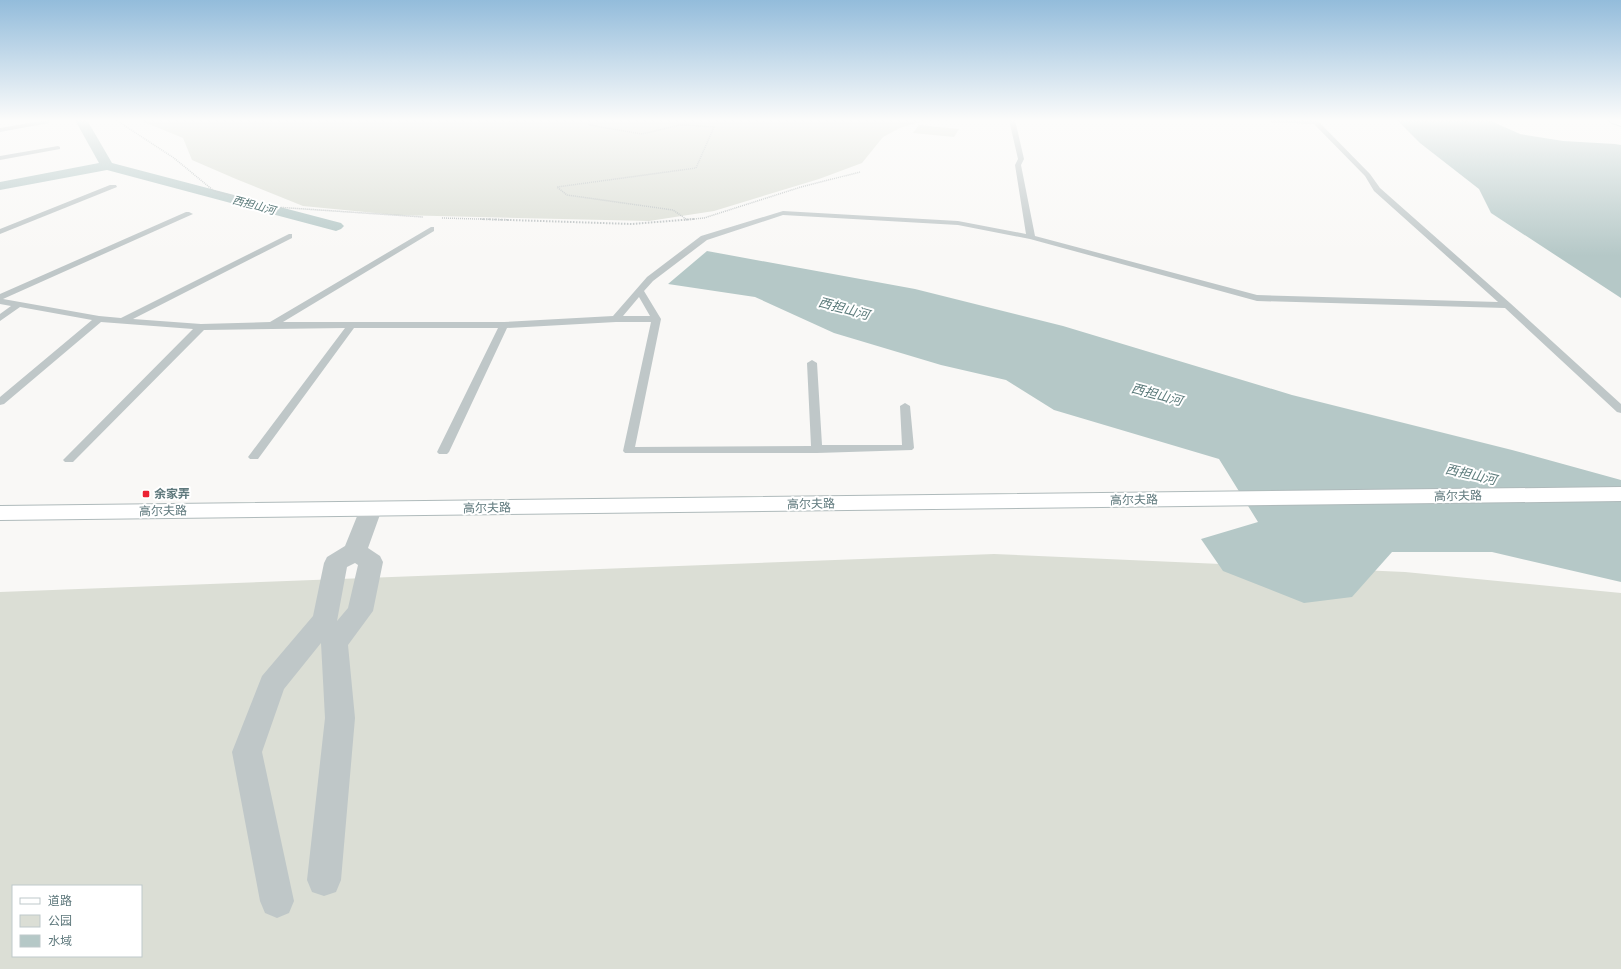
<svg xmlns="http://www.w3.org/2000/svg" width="1621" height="969" font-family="'Fira Sans Condensed','Noto Sans SC',sans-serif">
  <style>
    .green { fill: #dbded5; fill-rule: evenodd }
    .water { fill: #b5c8c7 }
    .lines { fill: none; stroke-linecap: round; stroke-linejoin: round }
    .canal { fill: #b5c8c7; fill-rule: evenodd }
    .secondary-casing { stroke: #afbabb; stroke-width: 2 }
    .path-far1 { stroke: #b9bfc0; stroke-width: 1.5; stroke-dasharray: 1 1; stroke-linecap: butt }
    .path { stroke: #b9bfc0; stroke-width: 2; stroke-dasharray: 1.5 1.5; stroke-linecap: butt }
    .lane { fill: #bfc7c8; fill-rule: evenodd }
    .street { fill: #bfc7c8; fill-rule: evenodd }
    .secondary { fill: #fff; fill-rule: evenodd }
    .poi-dot { fill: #ec2333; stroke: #fff; stroke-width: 1.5 }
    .labels { text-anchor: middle; stroke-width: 4; stroke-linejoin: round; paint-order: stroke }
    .far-water-label { font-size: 11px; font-style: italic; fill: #5d7c7c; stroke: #fff }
    .poi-label { font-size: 12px; font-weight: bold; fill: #5e787c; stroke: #fff; text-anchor: start }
    .street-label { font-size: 12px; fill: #5e787c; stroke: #fff }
    .water-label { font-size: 13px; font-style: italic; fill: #5d7c7c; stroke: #fff }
  </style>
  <rect width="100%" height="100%" fill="#f9f8f6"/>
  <!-- green -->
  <g class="green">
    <path d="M 139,120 L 955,120 L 920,122 L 900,128 L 883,137 L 862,163 L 819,179 L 714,211 L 649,221 L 396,215 L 303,206 L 236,179 L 192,160 L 183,138 Z"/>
    <path d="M 919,125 L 959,129 L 954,137 L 913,133 Z"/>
    <path d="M 994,554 L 1405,572 L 1621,593 L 1621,969 L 0,969 L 0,592 ZM 13,886 L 141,886 L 141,956 L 13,956 Z"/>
  </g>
  <!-- water -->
  <g class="water">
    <path d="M 1397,120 L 1489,120 L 1520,134 L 1563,141 L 1615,144 L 1621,145 L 1621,298 L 1491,213 L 1479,189 L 1420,143 Z"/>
    <path d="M 707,251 L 915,289 L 1063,326 L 1292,395 L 1512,450 L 1621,480 L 1621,582 L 1492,552 L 1392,552 L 1352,597 L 1304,603 L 1223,571 L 1201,539 L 1258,522 L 1219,459 L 1054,410 L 1006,380 L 941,365 L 834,333 L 755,297 L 668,284 Z"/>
  </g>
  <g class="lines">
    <!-- canal -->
    <path class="canal" d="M 75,120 L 87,120 L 112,163 L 341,223 L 344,226 L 341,229 L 336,231 L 107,170 L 0,190 L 0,182 L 99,163 Z"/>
    <!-- secondary casing -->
    <g class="secondary-casing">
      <g id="secondary">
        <path d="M 1609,120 L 1621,120 L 1621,126 L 1610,122 Z"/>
        <path d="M 1621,487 L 1621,501 L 0,520 L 0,506 Z"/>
      </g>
    </g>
    <!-- path-far1 -->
    <g class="path-far1">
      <path d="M 116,120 L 174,158 L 214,191 L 275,207 L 423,217"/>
      <path d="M 591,120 L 589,125 L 642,134 L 680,125 L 714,127 L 696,168 L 557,187 L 567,195 L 673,210 L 686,219"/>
      <path d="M 442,218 L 512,220"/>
      <path d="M 684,220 L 704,218 L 801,187 L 860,172"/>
    </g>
    <!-- path -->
    <path class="path" d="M 480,219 L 632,224 L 694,219"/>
    <!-- lane -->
    <g class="lane">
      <path d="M 47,120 L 49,121 L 49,123 L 0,132 L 0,128 Z"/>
      <path d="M 1009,120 L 1015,120 L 1024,159 L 1021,165 L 1035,236 L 1257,295 L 1498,302 L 1374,191 L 1365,176 L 1314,124 L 1271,122 L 1268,120 L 1318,121 L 1370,174 L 1380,188 L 1510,303 L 1621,404 L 1621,413 L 1617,412 L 1505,308 L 1257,301 L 1030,239 L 958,225 L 783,215 L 707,240 L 653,281 L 644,291 L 661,319 L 635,447 L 811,446 L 807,363 L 812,360 L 817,363 L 822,445 L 902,445 L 900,406 L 905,403 L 910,406 L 914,448 L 912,450 L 817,453 L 625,453 L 623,451 L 651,322 L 616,322 L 507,328 L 449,452 L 447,454 L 439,454 L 437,452 L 498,328 L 354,328 L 258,459 L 250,459 L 248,457 L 345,328 L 204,330 L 73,462 L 65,462 L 63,460 L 65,458 L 193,329 L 101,322 L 4,404 L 0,405 L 0,397 L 92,320 L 20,307 L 0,321 L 0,314 L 11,306 L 0,304 L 0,294 L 186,212 L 189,212 L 193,214 L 3,299 L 99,316 L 121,318 L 289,234 L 292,234 L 292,238 L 133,319 L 201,324 L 270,322 L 431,227 L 434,227 L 434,231 L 283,322 L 504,322 L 613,316 L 647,277 L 701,236 L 783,211 L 958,221 L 1026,234 L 1015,165 L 1018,159 ZM 639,297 L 650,316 L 623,316 Z"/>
      <path d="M 58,146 L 60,147 L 60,149 L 0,160 L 0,156 Z"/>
      <path d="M 110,185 L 116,185 L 117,187 L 0,234 L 0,229 Z"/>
    </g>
    <!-- street -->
    <path class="street" d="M 371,502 L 379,504 L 382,509 L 368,548 L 380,556 L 383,562 L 373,611 L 348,645 L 355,718 L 341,880 L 336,892 L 324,896 L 312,892 L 307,880 L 325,718 L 321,643 L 284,689 L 262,752 L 294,901 L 289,913 L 277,918 L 265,913 L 260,901 L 232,752 L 262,676 L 313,616 L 324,563 L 327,557 L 345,546 L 360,509 L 363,504 ZM 355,563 L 358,565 L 348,608 L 337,621 L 347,567 Z"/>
    <!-- secondary -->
    <use href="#secondary" class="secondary"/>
  </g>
  <!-- sky -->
  <linearGradient id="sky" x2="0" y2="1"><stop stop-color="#93bcdb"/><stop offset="0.47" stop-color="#fcfcfb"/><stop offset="1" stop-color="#fcfcfb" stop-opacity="0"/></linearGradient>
  <rect width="1621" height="256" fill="url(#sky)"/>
  <!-- markers -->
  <rect class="poi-dot" x="142" y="490" width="8" height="8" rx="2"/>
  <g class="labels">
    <!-- far-water labels -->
    <g class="far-water-label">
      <text transform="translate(254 205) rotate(15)" y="4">西担山河</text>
    </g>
    <!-- poi labels -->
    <g class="poi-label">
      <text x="154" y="498">余家弄</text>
    </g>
    <!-- street labels -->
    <g class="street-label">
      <text transform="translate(1458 496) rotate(-1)" y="4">高尔夫路</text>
      <text transform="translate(1134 500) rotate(-1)" y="4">高尔夫路</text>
      <text transform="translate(811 504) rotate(-1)" y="4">高尔夫路</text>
      <text transform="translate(487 508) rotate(-1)" y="4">高尔夫路</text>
      <text transform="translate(163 511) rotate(-1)" y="4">高尔夫路</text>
    </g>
    <!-- water labels -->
    <g class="water-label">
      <text transform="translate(844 308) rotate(15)" y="5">西担山河</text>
      <text transform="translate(1157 394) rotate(15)" y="5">西担山河</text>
      <text transform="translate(1471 474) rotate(13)" y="5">西担山河</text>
    </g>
  </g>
  <!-- legend -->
  <rect x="12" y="885" width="130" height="72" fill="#ffffff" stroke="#bfc9cb"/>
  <rect x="20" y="898" width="20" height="6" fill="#ffffff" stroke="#bfc9cb"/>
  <text x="48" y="905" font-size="12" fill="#5e787c">道路</text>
  <rect x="20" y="915" width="20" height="12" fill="#dbded5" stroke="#bfc9cb"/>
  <text x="48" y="925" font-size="12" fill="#5e787c">公园</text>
  <rect x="20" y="935" width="20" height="12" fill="#b5c8c7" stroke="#bfc9cb"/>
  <text x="48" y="945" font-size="12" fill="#5e787c">水域</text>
</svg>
